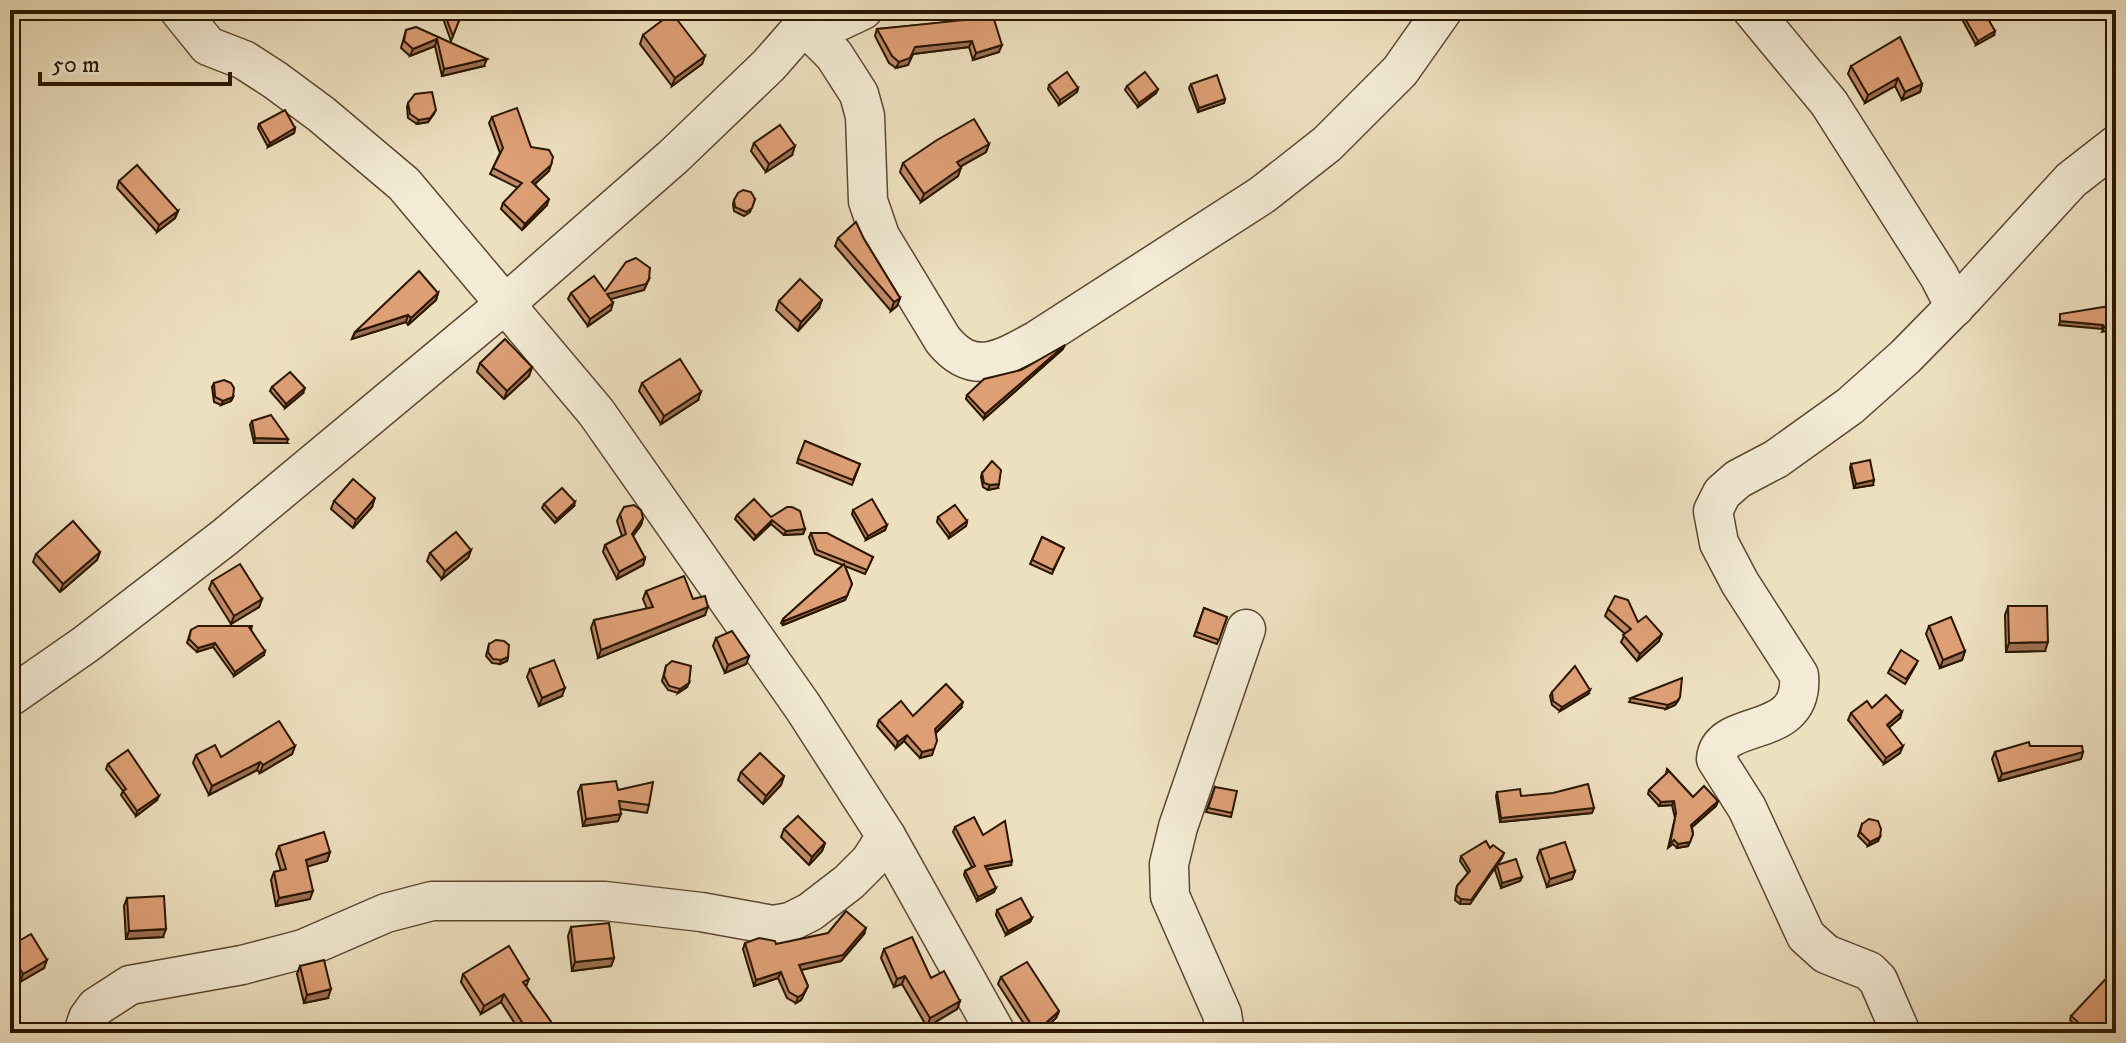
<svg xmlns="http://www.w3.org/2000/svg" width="2126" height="1043" font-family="'IM FELL DW Pica',serif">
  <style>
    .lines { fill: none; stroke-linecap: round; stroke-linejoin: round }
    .minor-casing { stroke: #5b4830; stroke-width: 41 }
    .minor { stroke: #f3ebd5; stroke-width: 38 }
    .wall { fill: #bf8965; stroke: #2a1600; stroke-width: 2 }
    .shaded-wall { fill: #9b6f52; stroke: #2a1600; stroke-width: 2 }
    .building { fill: #de9f75; stroke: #2a1600; stroke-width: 2 }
  </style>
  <rect width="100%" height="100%" fill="#ede0bf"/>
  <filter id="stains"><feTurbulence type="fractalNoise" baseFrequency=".0025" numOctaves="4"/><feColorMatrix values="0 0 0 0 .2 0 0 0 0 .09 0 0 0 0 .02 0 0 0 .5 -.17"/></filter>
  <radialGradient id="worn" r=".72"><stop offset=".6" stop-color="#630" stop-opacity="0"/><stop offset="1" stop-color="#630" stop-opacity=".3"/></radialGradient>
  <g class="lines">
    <!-- minor casing -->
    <g class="minor-casing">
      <g id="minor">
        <path d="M 179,10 L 208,46 L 244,60 L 275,80 L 321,114 L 404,184 L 596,412 L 803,707 L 886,836 L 996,1033"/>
        <path d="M 1752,10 L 1829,103 L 1939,276 L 1955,307"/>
        <path d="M 804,25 L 834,55 L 859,94 L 865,116 L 868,201 L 880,236 L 943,340 C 973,377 1001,360 1037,340 L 1262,195 L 1327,144 L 1400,71 L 1443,10"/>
        <path d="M 814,33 L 863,10"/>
        <path d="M 10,697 L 86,644 L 225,537 L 505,304 L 673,157 L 769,65 L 804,25 L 809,10"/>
        <path d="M 83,1033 L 88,1018 L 96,1007 L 130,985 L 242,965 L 303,949 L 386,913 L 432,901 L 605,901 L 701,912 L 773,925 L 790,922 L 810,912 L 849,882 L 870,861 L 886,836"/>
        <path d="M 1225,1033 L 1222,1014 L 1170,896 L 1169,864 L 1178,827 L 1246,629"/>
        <path d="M 1901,1033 L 1878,980 L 1869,971 L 1826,954 L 1806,936 L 1747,808 L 1716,759 C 1720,716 1805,742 1799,675 L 1740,583 L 1719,543 L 1713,511 L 1722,493 L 1738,479 L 1776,459 L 1850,406 L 1905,357 L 1965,296 L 2071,180 L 2116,145"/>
      </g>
    </g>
    <!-- minor -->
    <use href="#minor" class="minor"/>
  </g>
  <!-- wall -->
  <g class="wall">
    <path d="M 228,10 L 248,10 L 234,19 Z"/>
    <path d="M 442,10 L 463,10 L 451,41 L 441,13 Z"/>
    <path d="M 957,10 L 991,10 L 999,52 L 973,60 L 969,47 L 913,54 L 908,65 L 896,68 L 889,63 L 875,36 L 877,29 L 961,21 Z"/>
    <path d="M 1383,10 L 1397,10 L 1389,16 Z"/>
    <path d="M 1964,17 L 1994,35 L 1976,45 L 1963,21 Z"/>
    <path d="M 416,27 L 484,66 L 442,76 L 435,46 L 410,56 L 401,48 L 406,30 Z"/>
    <path d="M 643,35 L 702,64 L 672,86 L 640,44 Z"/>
    <path d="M 1851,66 L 1922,84 L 1920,92 L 1902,100 L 1895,86 L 1865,103 L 1848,74 Z"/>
    <path d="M 1191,84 L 1225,99 L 1224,103 L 1198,112 L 1189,88 Z"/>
    <path d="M 1049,85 L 1078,88 L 1077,92 L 1059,105 L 1048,89 Z"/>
    <path d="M 1127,86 L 1158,89 L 1156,93 L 1138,107 L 1125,90 Z"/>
    <path d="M 408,103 L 434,114 L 428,122 L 417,124 L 408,118 L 407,107 Z"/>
    <path d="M 492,117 L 531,147 L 549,171 L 535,184 L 547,205 L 522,230 L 501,209 L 503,203 L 518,188 L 490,174 L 500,153 L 489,123 Z"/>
    <path d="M 259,124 L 295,128 L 294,133 L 268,147 L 258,128 Z"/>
    <path d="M 754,143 L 792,155 L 766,172 L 751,151 Z"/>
    <path d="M 989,144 L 986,152 L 960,167 L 958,176 L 921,202 L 900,172 L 903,163 Z"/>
    <path d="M 119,181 L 178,211 L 175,218 L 157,232 L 117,188 Z"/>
    <path d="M 755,199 L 750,212 L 744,216 L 734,211 L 733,204 L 734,200 Z"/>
    <path d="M 838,238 L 864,239 L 900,298 L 897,306 L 891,311 L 835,246 Z"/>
    <path d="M 649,279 L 644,290 L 610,299 L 611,310 L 588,326 L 568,299 L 571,293 L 605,291 Z"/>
    <path d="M 438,293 L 436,300 L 408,325 L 406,322 L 352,339 L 355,332 Z"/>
    <path d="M 779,301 L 819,308 L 798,331 L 776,310 Z"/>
    <path d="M 1063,349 L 984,419 L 966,399 L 967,395 Z"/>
    <path d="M 480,363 L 532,367 L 529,376 L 504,399 L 477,372 Z"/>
    <path d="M 214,383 L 233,397 L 231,401 L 221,405 L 214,402 L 212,387 Z"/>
    <path d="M 642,383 L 698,400 L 661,424 L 639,391 Z"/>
    <path d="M 272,387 L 303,393 L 285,408 L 270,391 Z"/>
    <path d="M 252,421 L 287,443 L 254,443 L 250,425 Z"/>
    <path d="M 805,441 L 860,464 L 852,485 L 797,463 Z"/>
    <path d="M 1851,464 L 1873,485 L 1854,488 L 1850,468 Z"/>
    <path d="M 982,473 L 998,488 L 988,490 L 983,487 L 981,477 Z"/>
    <path d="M 334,501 L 372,507 L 353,528 L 331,509 Z"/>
    <path d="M 544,504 L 574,506 L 555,523 L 542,508 Z"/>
    <path d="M 853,510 L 887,525 L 885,530 L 866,540 L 852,514 Z"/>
    <path d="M 620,514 L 643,518 L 641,525 L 633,536 L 645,558 L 643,565 L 617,579 L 603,552 L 605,545 L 622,536 L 617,521 Z"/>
    <path d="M 737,515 L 771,517 L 805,529 L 803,534 L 784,535 L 771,524 L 754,540 L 735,519 Z"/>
    <path d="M 938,517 L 967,521 L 966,526 L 949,538 L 937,522 Z"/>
    <path d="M 811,533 L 873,557 L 865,574 L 845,566 L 852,584 L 845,600 L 783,625 L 781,623 L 783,619 L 843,565 L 815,554 L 809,537 Z"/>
    <path d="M 1042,537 L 1064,548 L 1052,574 L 1030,564 Z"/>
    <path d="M 471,550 L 468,558 L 442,579 L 427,561 L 430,553 Z"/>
    <path d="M 100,552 L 97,560 L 60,592 L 33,562 L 36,554 Z"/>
    <path d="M 212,581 L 262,599 L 259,607 L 231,624 L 209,589 Z"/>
    <path d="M 646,591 L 693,599 L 705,615 L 598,658 L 591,628 L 594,620 L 647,609 L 643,599 Z"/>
    <path d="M 2008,607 L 2045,651 L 2006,652 L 2005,615 Z"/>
    <path d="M 1204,608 L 1227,617 L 1217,644 L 1194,636 Z"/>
    <path d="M 1608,609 L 1638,622 L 1659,641 L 1637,661 L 1621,642 L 1625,634 L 1605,616 Z"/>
    <path d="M 252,626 L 251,630 L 264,655 L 234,676 L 213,647 L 197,652 L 187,643 L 191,630 Z"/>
    <path d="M 1929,626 L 1965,651 L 1962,660 L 1940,668 L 1926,634 Z"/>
    <path d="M 716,638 L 749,656 L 746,664 L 725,673 L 713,646 Z"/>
    <path d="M 489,644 L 508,657 L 507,661 L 500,664 L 492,663 L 486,656 Z"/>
    <path d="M 1916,665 L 1905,684 L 1888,673 L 1890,669 Z"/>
    <path d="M 666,666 L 687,687 L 678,693 L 668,690 L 662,681 Z"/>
    <path d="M 530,669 L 562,696 L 539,706 L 527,677 Z"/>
    <path d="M 1552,692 L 1588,694 L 1560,711 L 1552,705 L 1550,696 Z"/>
    <path d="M 1631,698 L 1678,701 L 1675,705 L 1666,709 L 1629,702 Z"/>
    <path d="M 961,708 L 936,733 L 932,755 L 920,758 L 904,741 L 896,748 L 877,726 L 879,720 L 913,716 Z"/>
    <path d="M 1872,708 L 1900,718 L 1889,727 L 1900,753 L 1884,764 L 1848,720 L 1851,713 Z"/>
    <path d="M 295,746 L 292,754 L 260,773 L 257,770 L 209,795 L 193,763 L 196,755 L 221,757 Z"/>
    <path d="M 2030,746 L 2083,752 L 2081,759 L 1999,781 L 1992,759 L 1995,752 Z"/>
    <path d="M 108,764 L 157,800 L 136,816 L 121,795 L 123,791 L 106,769 Z"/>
    <path d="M 1667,769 L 1693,797 L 1718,801 L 1716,806 L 1692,827 L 1693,834 L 1688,846 L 1677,848 L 1673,844 L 1668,848 L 1675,818 L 1672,805 L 1659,806 L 1648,794 L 1649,790 L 1666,774 Z"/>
    <path d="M 741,772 L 784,776 L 781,785 L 763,804 L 738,780 Z"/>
    <path d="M 581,785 L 618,790 L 649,805 L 647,813 L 620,809 L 618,821 L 583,826 L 578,792 Z"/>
    <path d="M 1215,787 L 1232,813 L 1231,817 L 1206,812 Z"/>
    <path d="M 1497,792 L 1521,796 L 1592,813 L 1500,822 L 1496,796 Z"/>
    <path d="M 1862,824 L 1878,841 L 1868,846 L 1858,836 Z"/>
    <path d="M 955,827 L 983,835 L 1011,865 L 986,870 L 994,892 L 977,901 L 964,875 L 965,871 L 972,867 L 953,832 Z"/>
    <path d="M 784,829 L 825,843 L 822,851 L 809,865 L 781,837 Z"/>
    <path d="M 279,846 L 330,852 L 327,861 L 307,866 L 310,899 L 276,906 L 271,880 L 274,872 L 281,871 L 276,854 Z"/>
    <path d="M 1490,848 L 1504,853 L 1497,865 L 1522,877 L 1520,881 L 1501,888 L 1495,870 L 1496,866 L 1470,904 L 1460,904 L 1455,900 L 1456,890 L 1457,886 L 1468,873 L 1460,861 L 1461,856 Z"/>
    <path d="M 1540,850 L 1575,871 L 1572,879 L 1547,887 L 1537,858 Z"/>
    <path d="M 127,898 L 163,937 L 126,939 L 124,906 Z"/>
    <path d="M 997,910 L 1032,918 L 1030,922 L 1006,935 L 996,915 Z"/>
    <path d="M 571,927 L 614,958 L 611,966 L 572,971 L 568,936 Z"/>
    <path d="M 864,934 L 841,961 L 801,970 L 808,986 L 801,1000 L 796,1003 L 787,998 L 778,978 L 754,986 L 743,949 L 745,943 L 776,944 Z"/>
    <path d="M 10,946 L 44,968 L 20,982 L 10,966 Z"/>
    <path d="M 884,949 L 931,978 L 960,1001 L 957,1009 L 927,1027 L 902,984 L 894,987 L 881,958 Z"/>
    <path d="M 300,966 L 328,998 L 304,1003 L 297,974 Z"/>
    <path d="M 463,974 L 529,979 L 526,987 L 559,1033 L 521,1033 L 501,1002 L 481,1014 L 461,982 Z"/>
    <path d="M 1001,977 L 1059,1011 L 1056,1018 L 1040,1033 L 1030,1033 L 998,984 Z"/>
    <path d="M 2071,1016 L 2116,1033 L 2084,1033 L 2070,1020 Z"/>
  </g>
  <!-- shaded-wall -->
  <g class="shaded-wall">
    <path d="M 238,10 L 248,10 L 234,19 L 237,11 Z"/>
    <path d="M 1227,10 L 1239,10 L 1225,16 Z"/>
    <path d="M 1995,31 L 1994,35 L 1976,45 L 1978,41 Z"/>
    <path d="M 437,39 L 435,46 L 410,56 L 413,49 Z"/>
    <path d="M 972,41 L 969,47 L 913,54 L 908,65 L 896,68 L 899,62 L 915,47 Z"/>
    <path d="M 1002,45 L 999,52 L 973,60 L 976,53 Z"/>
    <path d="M 705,56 L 702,64 L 672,86 L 675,78 Z"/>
    <path d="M 487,59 L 484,66 L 442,76 L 444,69 Z"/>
    <path d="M 1898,78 L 1895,86 L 1865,103 L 1868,95 Z"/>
    <path d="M 1922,84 L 1920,92 L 1902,100 L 1905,92 Z"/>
    <path d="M 1078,88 L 1077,92 L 1059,105 L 1060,100 Z"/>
    <path d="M 1158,89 L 1156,93 L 1138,107 L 1139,103 Z"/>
    <path d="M 1225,99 L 1224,103 L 1198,112 L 1199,108 Z"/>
    <path d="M 436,110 L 428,122 L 417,124 L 419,120 Z"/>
    <path d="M 295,128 L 294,133 L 268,147 L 270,143 Z"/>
    <path d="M 989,144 L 986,152 L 954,170 L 957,162 Z"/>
    <path d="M 795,146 L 792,155 L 766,172 L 769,164 Z"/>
    <path d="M 551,165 L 549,171 L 530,188 L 532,182 Z"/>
    <path d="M 961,168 L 958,176 L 921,202 L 924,194 Z"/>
    <path d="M 549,199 L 547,205 L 522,230 L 525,224 Z"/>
    <path d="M 178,211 L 175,218 L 157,232 L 159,225 Z"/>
    <path d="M 649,279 L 644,290 L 604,301 L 607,294 Z"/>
    <path d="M 438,293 L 436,300 L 408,325 L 411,318 Z"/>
    <path d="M 900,298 L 897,306 L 891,311 L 894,302 Z"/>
    <path d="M 822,300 L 819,308 L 798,331 L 801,322 Z"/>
    <path d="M 613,303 L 611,310 L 588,326 L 590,319 Z"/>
    <path d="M 408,315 L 406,322 L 352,339 L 355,332 Z"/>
    <path d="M 2060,321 L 2103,325 L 2102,329 L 2059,325 Z"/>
    <path d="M 2116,325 L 2116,329 L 2102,332 L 2104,327 Z"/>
    <path d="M 1065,345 L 1063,349 L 984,419 L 985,414 Z"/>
    <path d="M 532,367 L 529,376 L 504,399 L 507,391 Z"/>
    <path d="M 305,388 L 303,393 L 285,408 L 286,404 Z"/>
    <path d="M 701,392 L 698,400 L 661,424 L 664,416 Z"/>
    <path d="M 233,397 L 231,401 L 221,405 L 223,401 Z"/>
    <path d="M 255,438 L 288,439 L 287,443 L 254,443 Z"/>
    <path d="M 1874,480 L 1873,485 L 1854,488 L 1856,484 Z"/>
    <path d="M 999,484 L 998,488 L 988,490 L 990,485 Z"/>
    <path d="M 375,498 L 372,507 L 353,528 L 356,520 Z"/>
    <path d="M 575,502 L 574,506 L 555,523 L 557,519 Z"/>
    <path d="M 643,518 L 641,525 L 630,540 L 632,534 Z"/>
    <path d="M 772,520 L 771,524 L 754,540 L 756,536 Z"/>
    <path d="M 967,521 L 966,526 L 949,538 L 950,534 Z"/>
    <path d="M 887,525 L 885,530 L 866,540 L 868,536 Z"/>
    <path d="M 805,529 L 803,534 L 784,535 L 786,531 Z"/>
    <path d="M 471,550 L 468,558 L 442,579 L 445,571 Z"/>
    <path d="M 100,552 L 97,560 L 60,592 L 63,584 Z"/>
    <path d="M 645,558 L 643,565 L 617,579 L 619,572 Z"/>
    <path d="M 847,596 L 845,600 L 783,625 L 784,621 Z"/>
    <path d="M 262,599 L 259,607 L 231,624 L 234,616 Z"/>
    <path d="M 708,607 L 705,615 L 598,658 L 601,650 Z"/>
    <path d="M 1662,634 L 1659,641 L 1637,661 L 1640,654 Z"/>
    <path d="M 2048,642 L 2045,651 L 2006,652 L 2009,643 Z"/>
    <path d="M 215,643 L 213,647 L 197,652 L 198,648 Z"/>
    <path d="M 265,651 L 264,655 L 234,676 L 235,672 Z"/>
    <path d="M 1965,651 L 1962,660 L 1940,668 L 1943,660 Z"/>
    <path d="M 749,656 L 746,664 L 725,673 L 728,665 Z"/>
    <path d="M 508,657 L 507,661 L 500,664 L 501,660 Z"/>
    <path d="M 689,683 L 687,687 L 678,693 L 680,689 Z"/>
    <path d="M 565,688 L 562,696 L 539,706 L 542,698 Z"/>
    <path d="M 1590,690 L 1588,694 L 1560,711 L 1562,707 Z"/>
    <path d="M 1680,697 L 1675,705 L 1666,709 L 1668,705 Z"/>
    <path d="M 963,702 L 961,708 L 933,735 L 935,729 Z"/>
    <path d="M 1902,712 L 1900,718 L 1885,731 L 1887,725 Z"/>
    <path d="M 907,735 L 904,741 L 896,748 L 898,742 Z"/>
    <path d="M 295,746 L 292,754 L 260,773 L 263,765 Z"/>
    <path d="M 1903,746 L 1900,753 L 1884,764 L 1886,758 Z"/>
    <path d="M 934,749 L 932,755 L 920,758 L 922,752 Z"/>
    <path d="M 2083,752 L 2081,759 L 1999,781 L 2002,774 Z"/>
    <path d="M 260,762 L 257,770 L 209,795 L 212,786 Z"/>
    <path d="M 784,776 L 781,785 L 763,804 L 766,796 Z"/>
    <path d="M 159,796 L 157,800 L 136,816 L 137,811 Z"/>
    <path d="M 1674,801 L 1672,805 L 1659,806 L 1661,802 Z"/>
    <path d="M 1718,801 L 1716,806 L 1690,829 L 1691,825 Z"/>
    <path d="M 1594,808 L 1592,813 L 1500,822 L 1501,818 Z"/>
    <path d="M 621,814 L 618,821 L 583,826 L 586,819 Z"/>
    <path d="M 1880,837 L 1878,841 L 1868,846 L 1870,842 Z"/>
    <path d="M 1690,842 L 1688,846 L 1677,848 L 1678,844 Z"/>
    <path d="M 825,843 L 822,851 L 809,865 L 812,857 Z"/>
    <path d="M 330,852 L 327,861 L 303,868 L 306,860 Z"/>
    <path d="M 1504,853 L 1502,858 L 1470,904 L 1460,904 L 1461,899 Z"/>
    <path d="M 1012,861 L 1011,865 L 983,870 L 985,866 Z"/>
    <path d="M 1575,871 L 1572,879 L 1547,887 L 1550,879 Z"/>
    <path d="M 1522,877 L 1520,881 L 1501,888 L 1502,883 Z"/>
    <path d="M 996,888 L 994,892 L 977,901 L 978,897 Z"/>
    <path d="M 313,891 L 310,899 L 276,906 L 279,898 Z"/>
    <path d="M 1032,918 L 1030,922 L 1006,935 L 1008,931 Z"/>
    <path d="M 866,928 L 864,934 L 841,961 L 797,971 L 799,965 Z"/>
    <path d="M 166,929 L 163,937 L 126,939 L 129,931 Z"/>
    <path d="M 614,958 L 611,966 L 572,971 L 575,962 Z"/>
    <path d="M 47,960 L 44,968 L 20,982 L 23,974 Z"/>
    <path d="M 781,972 L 778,978 L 754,986 L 756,980 Z"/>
    <path d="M 905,976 L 902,984 L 894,987 L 897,979 Z"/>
    <path d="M 808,986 L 801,1000 L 796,1003 L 798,997 Z"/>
    <path d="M 331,989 L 328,998 L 304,1003 L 307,995 Z"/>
    <path d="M 504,994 L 501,1002 L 481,1014 L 484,1006 Z"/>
    <path d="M 960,1001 L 957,1009 L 927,1027 L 930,1018 Z"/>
    <path d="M 1059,1011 L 1056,1018 L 1040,1033 L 1036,1033 Z"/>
    <path d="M 2087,1030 L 2116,1030 L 2116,1033 L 2086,1033 Z"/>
  </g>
  <!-- building -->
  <g class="building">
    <path d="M 443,10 L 463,10 L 453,36 Z"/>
    <path d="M 962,10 L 991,10 L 1002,45 L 976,53 L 972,41 L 915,47 L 910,58 L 899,62 L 892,56 L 877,29 L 965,20 Z"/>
    <path d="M 1977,10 L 1983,10 L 1995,31 L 1978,41 L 1964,17 Z"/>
    <path d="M 672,13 L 705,56 L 675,78 L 643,35 Z"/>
    <path d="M 416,27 L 487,59 L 444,69 L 437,39 L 413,49 L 404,41 L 406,30 Z"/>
    <path d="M 1900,37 L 1922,84 L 1905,92 L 1898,78 L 1868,95 L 1851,66 Z"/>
    <path d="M 1067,72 L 1078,88 L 1060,100 L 1049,85 Z"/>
    <path d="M 1145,72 L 1158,89 L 1139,103 L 1127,86 Z"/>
    <path d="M 1217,75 L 1225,99 L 1199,108 L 1191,84 Z"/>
    <path d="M 432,92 L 436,110 L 430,118 L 419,120 L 410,114 L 408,103 L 415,94 Z"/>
    <path d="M 517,108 L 531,147 L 549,150 L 553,157 L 551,165 L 532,182 L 549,199 L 525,224 L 503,203 L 522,183 L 493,168 L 503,148 L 492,117 Z"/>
    <path d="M 285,110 L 295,128 L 270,143 L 259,124 Z"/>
    <path d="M 974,119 L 989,144 L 957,162 L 961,168 L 924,194 L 903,163 L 937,140 Z"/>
    <path d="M 780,125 L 795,146 L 769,164 L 754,143 Z"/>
    <path d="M 137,165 L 178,211 L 159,225 L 119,181 Z"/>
    <path d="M 743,190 L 751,192 L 755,199 L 752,208 L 746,212 L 735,207 L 734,200 L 738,193 Z"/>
    <path d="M 856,222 L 864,239 L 900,298 L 894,302 L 838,238 Z"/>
    <path d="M 636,258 L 650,268 L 649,279 L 646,284 L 607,294 L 613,303 L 590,319 L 571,293 L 594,276 L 605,291 L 626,262 Z"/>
    <path d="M 419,271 L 438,293 L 411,318 L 408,315 L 355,332 Z"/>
    <path d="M 800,279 L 822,300 L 801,322 L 779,301 Z"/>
    <path d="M 2116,305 L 2116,325 L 2104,327 L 2103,325 L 2060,321 L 2060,314 Z"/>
    <path d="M 505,339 L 532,367 L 507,391 L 480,363 Z"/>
    <path d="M 1065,345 L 985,414 L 967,395 L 984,379 L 1021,370 Z"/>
    <path d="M 680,359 L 701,392 L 664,416 L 642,383 Z"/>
    <path d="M 290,372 L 305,388 L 286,404 L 272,387 Z"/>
    <path d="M 224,380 L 231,383 L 234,388 L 233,397 L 223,401 L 215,397 L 214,383 Z"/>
    <path d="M 271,415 L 288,439 L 255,438 L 252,421 Z"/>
    <path d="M 805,441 L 860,464 L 853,480 L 798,459 Z"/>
    <path d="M 1870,460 L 1874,480 L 1856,484 L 1851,464 Z"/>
    <path d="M 992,461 L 1001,470 L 999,484 L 990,485 L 984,483 L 982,473 Z"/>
    <path d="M 353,479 L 375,498 L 356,520 L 334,501 Z"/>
    <path d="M 562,488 L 575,502 L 557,519 L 544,504 Z"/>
    <path d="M 754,499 L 771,517 L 787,507 L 792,507 L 800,511 L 805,529 L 786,531 L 772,520 L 756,536 L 737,515 Z"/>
    <path d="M 872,499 L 887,525 L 868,536 L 853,510 Z"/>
    <path d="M 634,505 L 641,510 L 643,518 L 632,534 L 645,558 L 619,572 L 605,545 L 626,534 L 620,514 L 624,507 Z"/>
    <path d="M 955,505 L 967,521 L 950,534 L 938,517 Z"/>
    <path d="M 73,521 L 100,552 L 63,584 L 36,554 Z"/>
    <path d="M 456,532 L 471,550 L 445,571 L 430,553 Z"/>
    <path d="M 811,533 L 827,533 L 873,557 L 867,570 L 817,550 Z"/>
    <path d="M 1042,537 L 1064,548 L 1053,570 L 1032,560 Z"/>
    <path d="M 240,564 L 262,599 L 234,616 L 212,581 Z"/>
    <path d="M 844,564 L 852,584 L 847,596 L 784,621 L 783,619 Z"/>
    <path d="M 684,576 L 693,599 L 705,596 L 708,607 L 601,650 L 594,620 L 653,607 L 646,591 Z"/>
    <path d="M 1615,596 L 1628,600 L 1638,622 L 1646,616 L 1662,634 L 1640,654 L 1623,635 L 1631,629 L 1608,609 Z"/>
    <path d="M 2008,606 L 2047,606 L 2048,642 L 2009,643 Z"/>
    <path d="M 1204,608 L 1227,617 L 1219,640 L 1196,632 Z"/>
    <path d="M 1951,617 L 1965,651 L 1943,660 L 1929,626 Z"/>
    <path d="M 198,626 L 252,626 L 249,627 L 265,651 L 235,672 L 215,643 L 198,648 L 189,639 L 191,630 Z"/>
    <path d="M 732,631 L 749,656 L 728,665 L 716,638 Z"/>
    <path d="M 496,640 L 504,641 L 509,645 L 508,657 L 501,660 L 493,659 L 488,652 L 489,644 Z"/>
    <path d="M 1901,650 L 1918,661 L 1906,679 L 1890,669 Z"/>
    <path d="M 554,660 L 565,688 L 542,698 L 530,669 Z"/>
    <path d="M 672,661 L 691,666 L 689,683 L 680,689 L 669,686 L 664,676 L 666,666 Z"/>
    <path d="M 1575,666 L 1590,690 L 1562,707 L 1553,701 L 1552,692 Z"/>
    <path d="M 1682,678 L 1680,697 L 1677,701 L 1668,705 L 1631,698 Z"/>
    <path d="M 946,684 L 963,702 L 935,729 L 937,741 L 934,749 L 922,752 L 907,735 L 898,742 L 879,720 L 901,701 L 913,716 Z"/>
    <path d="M 1886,695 L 1902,712 L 1887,725 L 1903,746 L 1886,758 L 1851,713 L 1867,701 L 1872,708 Z"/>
    <path d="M 279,721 L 295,746 L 263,765 L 260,762 L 212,786 L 196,755 L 215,745 L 221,757 Z"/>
    <path d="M 2029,742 L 2030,746 L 2082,746 L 2083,752 L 2002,774 L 1995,752 Z"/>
    <path d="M 128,750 L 159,796 L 137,811 L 123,791 L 126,789 L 108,764 Z"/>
    <path d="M 760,753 L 784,776 L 766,796 L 741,772 Z"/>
    <path d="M 1667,769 L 1693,797 L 1704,786 L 1718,801 L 1691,825 L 1693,834 L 1690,842 L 1678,844 L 1674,840 L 1670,844 L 1676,813 L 1674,801 L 1661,802 L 1649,790 L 1668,772 Z"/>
    <path d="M 616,781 L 618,790 L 653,782 L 649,805 L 619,801 L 621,814 L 586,819 L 581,785 Z"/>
    <path d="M 1588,784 L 1594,808 L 1501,818 L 1497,792 L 1520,789 L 1521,796 L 1553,793 Z"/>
    <path d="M 1215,787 L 1237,791 L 1232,813 L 1208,808 Z"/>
    <path d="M 798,816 L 825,843 L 812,857 L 784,829 Z"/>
    <path d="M 974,817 L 983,835 L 1005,821 L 1012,861 L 985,866 L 996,888 L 978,897 L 965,871 L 975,866 L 955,827 Z"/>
    <path d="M 1869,819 L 1878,821 L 1881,829 L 1880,837 L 1870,842 L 1860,832 L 1862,824 Z"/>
    <path d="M 324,832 L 330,852 L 306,860 L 313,891 L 279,898 L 274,872 L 286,869 L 279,846 Z"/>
    <path d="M 1486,841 L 1490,848 L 1493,845 L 1504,853 L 1471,900 L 1461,899 L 1456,895 L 1457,886 L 1470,871 L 1461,856 Z"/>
    <path d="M 1565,842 L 1575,871 L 1550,879 L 1540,850 Z"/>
    <path d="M 1516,859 L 1522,877 L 1502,883 L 1497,865 Z"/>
    <path d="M 164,896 L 166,929 L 129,931 L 127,898 Z"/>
    <path d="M 1021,898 L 1032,918 L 1008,931 L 997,910 Z"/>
    <path d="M 846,911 L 866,928 L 843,955 L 799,965 L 808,986 L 803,994 L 798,997 L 789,992 L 781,972 L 756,980 L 745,943 L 759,938 L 775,941 L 776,944 L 828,933 Z"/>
    <path d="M 609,923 L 614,958 L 575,962 L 571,927 Z"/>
    <path d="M 31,934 L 47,960 L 23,974 L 10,952 L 10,946 Z"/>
    <path d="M 912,937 L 931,978 L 944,971 L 960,1001 L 930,1018 L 905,976 L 897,979 L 884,949 Z"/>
    <path d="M 509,946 L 529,979 L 523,982 L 559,1033 L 529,1033 L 504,994 L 484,1006 L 463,974 Z"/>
    <path d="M 324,960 L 331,989 L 307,995 L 300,966 Z"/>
    <path d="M 1027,962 L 1059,1011 L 1036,1032 L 1001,977 Z"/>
    <path d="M 2116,968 L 2116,1030 L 2087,1030 L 2071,1016 Z"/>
    <path d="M 11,1019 L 17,1033 L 10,1033 L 10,1020 Z"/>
    <path d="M 2053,1023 L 2056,1028 L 2048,1033 L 2019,1033 Z"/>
    <path d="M 1616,1026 L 1619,1033 L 1601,1033 Z"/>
    <path d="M 277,1027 L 291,1027 L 293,1033 L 272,1033 Z"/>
    <path d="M 570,1028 L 573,1033 L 560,1033 Z"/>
  </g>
  <!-- margin -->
  <rect width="2126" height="1043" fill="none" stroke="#ede0bf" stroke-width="40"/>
  <rect x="12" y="12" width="2102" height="1019" fill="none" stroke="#2a1600" stroke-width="4"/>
  <rect x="20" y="20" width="2086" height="1003" fill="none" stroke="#2a1600" stroke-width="2"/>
  <!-- scale -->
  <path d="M40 72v12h190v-12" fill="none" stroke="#2a1600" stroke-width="4"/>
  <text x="52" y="72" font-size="24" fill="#2a1600" stroke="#f3ebd5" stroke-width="6" paint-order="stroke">50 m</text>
  <rect width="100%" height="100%" filter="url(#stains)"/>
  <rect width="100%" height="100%" fill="url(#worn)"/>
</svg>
